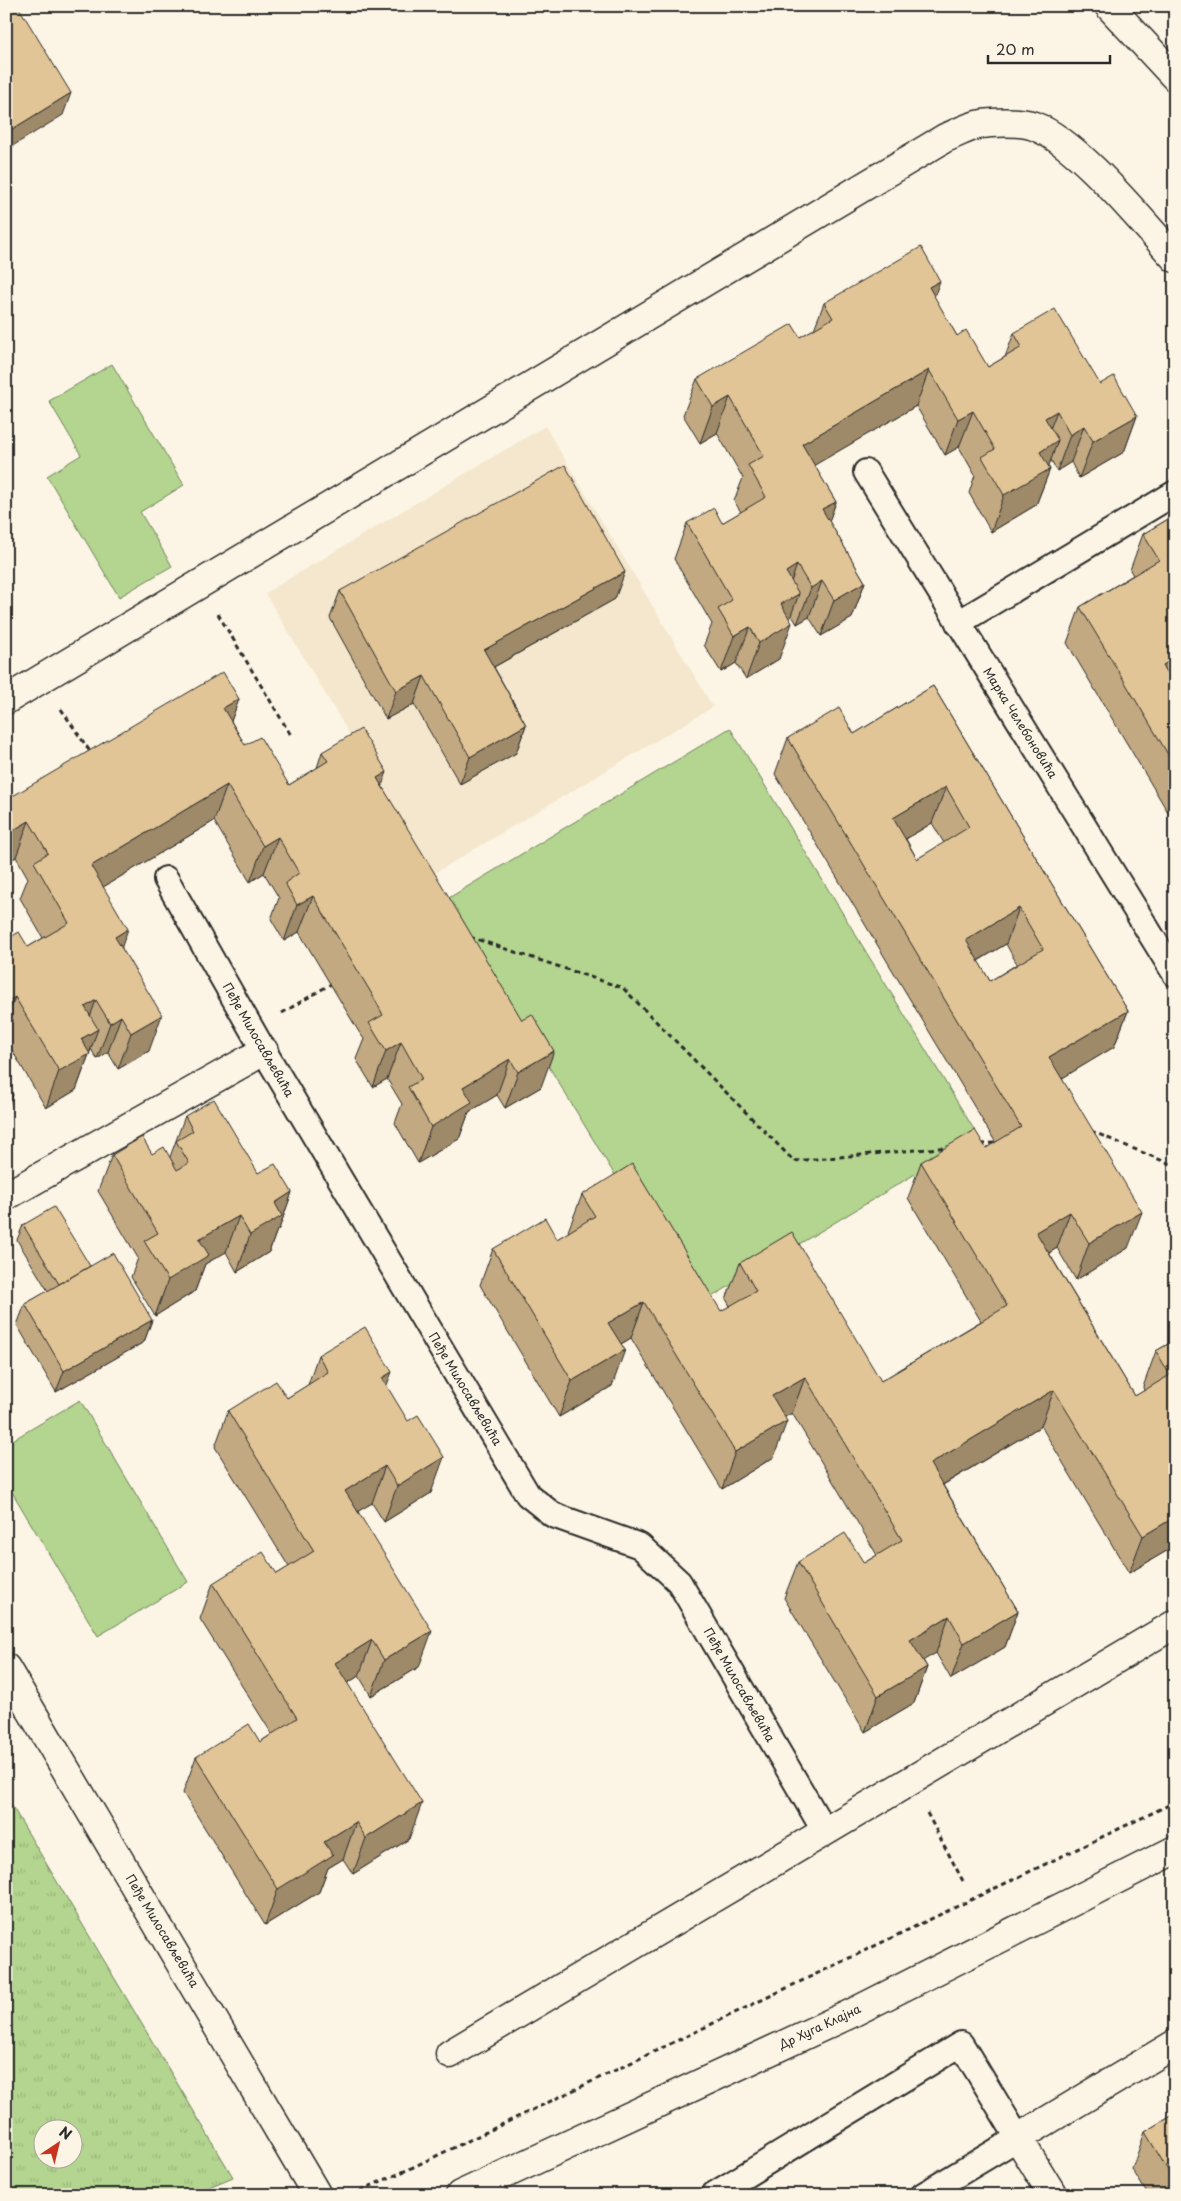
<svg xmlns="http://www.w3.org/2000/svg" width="1181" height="2201" font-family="'Playpen Sans',sans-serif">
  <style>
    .built { fill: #f4e7cd }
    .grass { fill: url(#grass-tufts); stroke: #6f805d; fill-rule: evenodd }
    .park { fill: #b3d58f; stroke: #6f805d }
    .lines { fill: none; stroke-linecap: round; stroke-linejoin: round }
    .lane-casing { stroke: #2b2b2b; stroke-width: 28 }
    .street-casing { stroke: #2b2b2b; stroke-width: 31 }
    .secondary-casing { stroke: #2b2b2b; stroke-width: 31 }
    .primary-casing { stroke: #2b2b2b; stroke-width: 31 }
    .path { stroke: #2b2b2b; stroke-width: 3; stroke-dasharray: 5 4; stroke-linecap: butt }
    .lane { stroke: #fcf5e5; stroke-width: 24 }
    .street { stroke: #fcf5e5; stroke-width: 28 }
    .secondary { stroke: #fcf5e5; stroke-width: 28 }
    .primary { stroke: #fcf5e5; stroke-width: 28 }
    .wall { fill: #c2a981; stroke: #2b2b2b; fill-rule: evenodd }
    .shaded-wall { fill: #9e8a69; stroke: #2b2b2b }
    .building { fill: #e2c596; stroke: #2b2b2b; fill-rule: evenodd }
    .labels { text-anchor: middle; stroke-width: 4; stroke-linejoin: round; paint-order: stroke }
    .street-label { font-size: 12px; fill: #2b2b2b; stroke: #fcf5e5 }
  </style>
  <defs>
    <pattern id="grass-tufts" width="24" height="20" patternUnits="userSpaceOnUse" patternTransform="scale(1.25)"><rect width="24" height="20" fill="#b3d58f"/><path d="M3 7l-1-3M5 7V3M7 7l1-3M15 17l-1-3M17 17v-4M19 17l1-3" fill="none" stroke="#9ab77c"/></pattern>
  </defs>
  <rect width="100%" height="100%" fill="#fcf5e5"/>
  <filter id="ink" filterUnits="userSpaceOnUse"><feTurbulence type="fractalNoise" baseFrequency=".02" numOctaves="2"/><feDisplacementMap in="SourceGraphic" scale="10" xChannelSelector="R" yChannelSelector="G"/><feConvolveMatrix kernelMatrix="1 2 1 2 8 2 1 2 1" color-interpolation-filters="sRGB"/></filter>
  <g filter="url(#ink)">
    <!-- built -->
    <path class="built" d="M 545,426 L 713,707 L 433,874 L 265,593 Z"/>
    <!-- grass -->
    <path class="grass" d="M 6,1796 L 233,2177 L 190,2195 L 6,2195 ZM 42,2128 L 72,2128 L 72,2158 L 42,2158 Z"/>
    <!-- park -->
    <g class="park">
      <path d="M 112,364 L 184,485 L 140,512 L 172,566 L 119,597 L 47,476 L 81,455 L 49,401 Z"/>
      <path d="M 730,728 L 978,1136 L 695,1307 L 447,899 Z"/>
      <path d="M 80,1400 L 188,1582 L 98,1636 L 6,1482 L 6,1444 Z"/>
    </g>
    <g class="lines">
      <!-- lane casing -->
      <g class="lane-casing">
        <g id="lane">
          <path d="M 866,472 L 1175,974"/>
          <path d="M 958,623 L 1175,493"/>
          <path d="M 166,879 L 264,1051 L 528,1495 L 553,1515 L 640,1546 L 679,1582 L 825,1832"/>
          <path d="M 713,2195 L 961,2044 L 1018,2138 L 923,2195"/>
        </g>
      </g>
      <!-- street casing -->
      <g class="street-casing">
        <g id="street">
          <path d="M 6,700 L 945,138 C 955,134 966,128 977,125 C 991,122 1020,121 1034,126 C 1079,143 1141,221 1175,258"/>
          <path d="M 6,1196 L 264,1051"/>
          <path d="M 6,1668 L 317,2195"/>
          <path d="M 450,2054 L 1175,1624"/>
          <path d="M 1053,2195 L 1018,2138 L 1175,2044"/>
        </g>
      </g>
      <!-- secondary casing -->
      <g class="secondary-casing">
        <path id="secondary" d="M 460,2195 L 850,2014 L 1175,1850"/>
      </g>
      <!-- primary casing -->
      <g class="primary-casing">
        <path id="primary" d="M 1109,6 L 1175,77"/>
      </g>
      <!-- path -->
      <g class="path">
        <path d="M 218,614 L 292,737"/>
        <path d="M 61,709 L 91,753"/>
        <path d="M 470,937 L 623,988 L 794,1161 L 950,1147"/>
        <path d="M 282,1013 L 331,984"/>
        <path d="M 1091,1131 L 1175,1166"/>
        <path d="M 981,1144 L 995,1143"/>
        <path d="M 927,1813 L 964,1883"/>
        <path d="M 352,2194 L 407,2170 L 1175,1802"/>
      </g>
      <!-- lane -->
      <use href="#lane" class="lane"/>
      <!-- street -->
      <use href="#street" class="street"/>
      <!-- secondary -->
      <use href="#secondary" class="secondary"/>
      <!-- primary -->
      <use href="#primary" class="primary"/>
    </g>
    <!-- wall -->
    <g class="wall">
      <path d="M 934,297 L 957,336 L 988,367 L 1005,357 L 1014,333 L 1100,384 L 1137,416 L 1124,452 L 1079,478 L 1071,462 L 1057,471 L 1051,460 L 1048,467 L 1050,469 L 1036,505 L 991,532 L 969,493 L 975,475 L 959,447 L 945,455 L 916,406 L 814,465 L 836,502 L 829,521 L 865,582 L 852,618 L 821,636 L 809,617 L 797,624 L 791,614 L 779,659 L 746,679 L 736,663 L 721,672 L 704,645 L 712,624 L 674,559 L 687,523 L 722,523 L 741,512 L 734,501 L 743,478 L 717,433 L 700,443 L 683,415 L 697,379 L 800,337 L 814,329 L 824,303 Z"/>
      <path d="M 1175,515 L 1175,824 L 1067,643 L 1080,607 L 1133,575 L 1130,570 L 1143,534 Z"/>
      <path d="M 340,591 L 615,599 L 494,667 L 526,725 L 516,753 L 460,784 L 414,704 L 386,719 L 330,618 Z"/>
      <path d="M 933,686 L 1128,1011 L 1114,1047 L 1062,1078 L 1128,1248 L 1076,1280 L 1057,1248 L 1049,1253 L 1135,1396 L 1144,1391 L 1143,1387 L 1156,1351 L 1175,1340 L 1175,1546 L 1129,1573 L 1041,1426 L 943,1485 L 1018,1611 L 1005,1647 L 951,1679 L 936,1653 L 923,1660 L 927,1667 L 914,1703 L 865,1732 L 784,1598 L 798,1562 L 864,1563 L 877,1555 L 792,1413 L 784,1417 L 774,1457 L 722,1489 L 631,1338 L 621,1344 L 612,1386 L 559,1417 L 480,1285 L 493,1249 L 557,1239 L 569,1232 L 568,1231 L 582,1195 L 721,1311 L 730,1306 L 726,1299 L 740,1263 L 881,1381 L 981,1321 L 908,1198 L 921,1162 L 986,1148 L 996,1143 L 775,774 L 788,738 L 854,734 ZM 932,823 L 944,843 L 917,859 L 906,839 ZM 1006,944 L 1017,964 L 990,981 L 978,961 Z"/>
      <path d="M 239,699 L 231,721 L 245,745 L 289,785 L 317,768 L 322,752 L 382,786 L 541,1087 L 505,1108 L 497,1095 L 469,1112 L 459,1139 L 418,1163 L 395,1123 L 402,1104 L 387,1079 L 373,1087 L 356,1059 L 364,1039 L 359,1032 L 299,932 L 284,941 L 271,919 L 279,898 L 264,873 L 250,882 L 214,821 L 103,887 L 122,948 L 149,1051 L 118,1069 L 108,1052 L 97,1059 L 91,1049 L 76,1090 L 46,1108 L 6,1040 L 6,940 L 28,947 L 43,938 L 20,898 L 28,878 L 16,857 L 6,863 L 6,800 Z"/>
      <path d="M 185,1116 L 258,1173 L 292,1192 L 279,1229 L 277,1230 L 269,1252 L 237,1272 L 226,1252 L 205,1264 L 195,1291 L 155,1316 L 131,1277 L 138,1258 L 98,1191 L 112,1155 L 152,1154 L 170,1157 Z"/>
      <path d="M 23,1225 L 90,1266 L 152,1320 L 144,1342 L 56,1392 L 17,1325 L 25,1304 L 48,1291 L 17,1240 Z"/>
      <path d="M 318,1355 L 387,1386 L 431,1493 L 384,1522 L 372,1503 L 358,1511 L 419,1667 L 371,1696 L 359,1676 L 347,1683 L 409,1839 L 353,1874 L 343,1859 L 328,1868 L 319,1892 L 265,1925 L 183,1793 L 196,1757 L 260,1742 L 272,1734 L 200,1619 L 213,1583 L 277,1574 L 289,1567 L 215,1447 L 228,1411 L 287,1398 L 308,1385 Z"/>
      <path d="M 1175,2114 L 1175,2195 L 1148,2195 L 1132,2169 L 1145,2132 Z"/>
    </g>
    <!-- shaded-wall -->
    <g class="shaded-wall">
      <path d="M 71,93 L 63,115 L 6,150 L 6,133 Z"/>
      <path d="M 940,281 L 927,317 L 929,287 Z"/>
      <path d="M 929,370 L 916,406 L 789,480 L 802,444 Z"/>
      <path d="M 730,397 L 717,433 L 700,443 L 713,407 Z"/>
      <path d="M 973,411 L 959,447 L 945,455 L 958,419 Z"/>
      <path d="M 1057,411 L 1043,447 L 1045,418 Z"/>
      <path d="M 1137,416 L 1124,452 L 1079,478 L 1093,441 Z"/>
      <path d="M 1084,426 L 1071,462 L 1057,471 L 1070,435 Z"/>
      <path d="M 1058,440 L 1047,471 L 1050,469 L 1036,505 L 991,532 L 1004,495 L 1040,452 Z"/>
      <path d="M 836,502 L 823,538 L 822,509 Z"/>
      <path d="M 797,565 L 784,602 L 786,572 Z"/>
      <path d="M 625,572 L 615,599 L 474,678 L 484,650 Z"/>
      <path d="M 822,581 L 809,617 L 797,624 L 811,588 Z"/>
      <path d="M 865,582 L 852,618 L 821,636 L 834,600 Z"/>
      <path d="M 799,594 L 787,626 L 792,623 L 779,659 L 746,679 L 759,643 L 781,604 Z"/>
      <path d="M 750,627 L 736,663 L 721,672 L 734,636 Z"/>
      <path d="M 1175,658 L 1175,686 L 1163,665 Z"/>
      <path d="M 424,676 L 414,704 L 386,719 L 396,691 Z"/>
      <path d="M 239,699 L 226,735 L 223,708 Z"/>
      <path d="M 526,725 L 516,753 L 460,784 L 470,757 Z"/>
      <path d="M 387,772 L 374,808 L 377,778 Z"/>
      <path d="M 227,785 L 214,821 L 78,902 L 91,866 Z"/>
      <path d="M 946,787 L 932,823 L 880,854 L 893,818 Z"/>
      <path d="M 29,821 L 16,857 L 6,863 L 6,848 L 12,831 Z"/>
      <path d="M 278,837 L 264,873 L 250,882 L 263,846 Z"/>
      <path d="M 313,896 L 299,932 L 284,941 L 297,905 Z"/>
      <path d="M 1019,908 L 1006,944 L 952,976 L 966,940 Z"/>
      <path d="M 128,929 L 115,966 L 115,937 Z"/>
      <path d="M 15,997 L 6,1022 L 6,1002 Z"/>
      <path d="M 96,1000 L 83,1037 L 85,1007 Z"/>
      <path d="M 1128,1011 L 1114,1047 L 1036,1094 L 1049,1057 Z"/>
      <path d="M 162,1015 L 149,1051 L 118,1069 L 131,1033 Z"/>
      <path d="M 121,1016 L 108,1052 L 97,1059 L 110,1023 Z"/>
      <path d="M 98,1029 L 76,1090 L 46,1108 L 59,1071 L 81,1039 Z"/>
      <path d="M 401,1042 L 387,1079 L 373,1087 L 386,1051 Z"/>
      <path d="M 554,1051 L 541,1087 L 505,1108 L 518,1072 Z"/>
      <path d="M 510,1059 L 497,1095 L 469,1112 L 459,1139 L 418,1163 L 431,1127 L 463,1087 Z"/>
      <path d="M 13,1095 L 6,1114 L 6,1099 Z"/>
      <path d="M 292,1192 L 279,1229 L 277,1230 L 269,1252 L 237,1272 L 250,1235 L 275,1203 Z"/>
      <path d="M 1070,1212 L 1057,1248 L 1023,1268 L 1036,1232 Z"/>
      <path d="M 1142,1212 L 1128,1248 L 1076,1280 L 1089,1243 Z"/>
      <path d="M 239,1216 L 226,1252 L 205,1264 L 195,1291 L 155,1316 L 168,1280 L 199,1239 Z"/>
      <path d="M 644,1302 L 631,1338 L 595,1359 L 608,1323 Z"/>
      <path d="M 152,1320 L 144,1342 L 56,1392 L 64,1371 Z"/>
      <path d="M 625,1350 L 612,1386 L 559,1417 L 572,1381 Z"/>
      <path d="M 392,1372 L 378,1408 L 382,1378 Z"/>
      <path d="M 805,1377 L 792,1413 L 758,1433 L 772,1396 Z"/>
      <path d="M 1054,1390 L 1041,1426 L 917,1500 L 930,1464 Z"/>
      <path d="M 787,1421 L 774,1457 L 722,1489 L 735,1452 Z"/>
      <path d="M 444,1457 L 431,1493 L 384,1522 L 397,1486 Z"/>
      <path d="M 385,1466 L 372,1503 L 332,1527 L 345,1491 Z"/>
      <path d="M 1175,1517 L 1175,1546 L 1129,1573 L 1143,1536 Z"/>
      <path d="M 1018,1611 L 1005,1647 L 951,1679 L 964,1643 Z"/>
      <path d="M 949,1616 L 936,1653 L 897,1676 L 910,1640 Z"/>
      <path d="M 432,1631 L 419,1667 L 371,1696 L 384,1660 Z"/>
      <path d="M 372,1640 L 359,1676 L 321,1699 L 335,1663 Z"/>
      <path d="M 927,1667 L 914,1703 L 865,1732 L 878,1696 Z"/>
      <path d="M 422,1803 L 409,1839 L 353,1874 L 366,1838 Z"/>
      <path d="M 356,1822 L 343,1859 L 328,1868 L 319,1892 L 265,1925 L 278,1889 L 324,1842 Z"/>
    </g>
    <!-- building -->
    <g class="building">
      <path d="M 6,6 L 18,6 L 71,93 L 6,133 Z"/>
      <path d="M 921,247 L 940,281 L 929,287 L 957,336 L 966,330 L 988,367 L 1022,347 L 1014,333 L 1055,309 L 1100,384 L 1114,376 L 1137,416 L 1093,441 L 1084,426 L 1070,435 L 1057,411 L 1045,418 L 1058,440 L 1040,452 L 1050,469 L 1004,495 L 982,457 L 995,449 L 973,411 L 958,419 L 929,370 L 802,444 L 836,502 L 822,509 L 865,582 L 834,600 L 822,581 L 811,588 L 797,565 L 786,572 L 799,594 L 781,604 L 792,623 L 759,643 L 750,627 L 734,636 L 718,609 L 732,600 L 687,523 L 714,508 L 722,523 L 766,497 L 748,465 L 764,456 L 730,397 L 713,407 L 697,379 L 792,324 L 800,337 L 833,318 L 824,303 Z"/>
      <path d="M 565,465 L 625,572 L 484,650 L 526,725 L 470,757 L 424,676 L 396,691 L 340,591 Z"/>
      <path d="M 1175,515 L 1175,658 L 1163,665 L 1175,686 L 1175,766 L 1080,607 L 1159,560 L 1143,534 Z"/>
      <path d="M 223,672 L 239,699 L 223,708 L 245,745 L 260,737 L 289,785 L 328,761 L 322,752 L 361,729 L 387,772 L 377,778 L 443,887 L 522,1020 L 532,1014 L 554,1051 L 518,1072 L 510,1059 L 463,1087 L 472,1102 L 431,1127 L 408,1087 L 422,1079 L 401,1042 L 386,1051 L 369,1023 L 383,1015 L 373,996 L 313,896 L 297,905 L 285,883 L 299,873 L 278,837 L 263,846 L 227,785 L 91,866 L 128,929 L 115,937 L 162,1015 L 131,1033 L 121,1016 L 110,1023 L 96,1000 L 85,1007 L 98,1029 L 81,1039 L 90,1054 L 59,1071 L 15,997 L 6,1002 L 6,940 L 19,932 L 28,947 L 69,923 L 34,862 L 48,853 L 29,821 L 12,831 L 6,821 L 6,800 Z"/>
      <path d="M 933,686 L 1128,1011 L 1049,1057 L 1142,1212 L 1089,1243 L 1070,1212 L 1036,1232 L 1135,1396 L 1170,1375 L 1156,1351 L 1175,1340 L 1175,1517 L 1143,1536 L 1054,1390 L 930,1464 L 1018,1611 L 964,1643 L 949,1616 L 910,1640 L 927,1667 L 878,1696 L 798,1562 L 845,1533 L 864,1563 L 902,1540 L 805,1377 L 772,1396 L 787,1421 L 735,1452 L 644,1302 L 608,1323 L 625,1350 L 572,1381 L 493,1249 L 545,1218 L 557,1239 L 595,1216 L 582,1195 L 632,1164 L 721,1311 L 756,1291 L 740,1263 L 792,1232 L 881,1381 L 1007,1306 L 921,1162 L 975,1130 L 986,1148 L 1021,1127 L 788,738 L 839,708 L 854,734 ZM 946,787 L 969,827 L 917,859 L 893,818 ZM 1019,908 L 1043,949 L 990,981 L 966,940 Z"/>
      <path d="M 6,1082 L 13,1095 L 6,1099 Z"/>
      <path d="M 214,1099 L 258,1173 L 275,1164 L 292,1192 L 275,1203 L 282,1216 L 250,1235 L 239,1216 L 199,1239 L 209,1255 L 168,1280 L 144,1241 L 158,1233 L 112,1155 L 142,1137 L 152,1154 L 164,1147 L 177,1170 L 189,1163 L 176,1141 L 193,1131 L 185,1116 Z"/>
      <path d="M 54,1207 L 90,1266 L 59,1284 L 23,1225 Z"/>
      <path d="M 113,1253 L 152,1320 L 64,1371 L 25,1304 Z"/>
      <path d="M 365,1327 L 392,1372 L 382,1378 L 408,1421 L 418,1415 L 444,1457 L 397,1486 L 385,1466 L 345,1491 L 432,1631 L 384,1660 L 372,1640 L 335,1663 L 422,1803 L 366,1838 L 356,1822 L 324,1842 L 333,1855 L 278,1889 L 196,1757 L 249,1724 L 260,1742 L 297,1718 L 213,1583 L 263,1552 L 277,1574 L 314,1551 L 228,1411 L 276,1381 L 287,1398 L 328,1372 L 318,1355 Z"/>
      <path d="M 1175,2114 L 1175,2182 L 1145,2132 Z"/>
    </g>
  </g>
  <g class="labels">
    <!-- street labels -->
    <g class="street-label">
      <text transform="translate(1020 723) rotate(58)" y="4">Марка Челебоновића</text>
      <text transform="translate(258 1040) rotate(60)" y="4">Пеђе Милосављевића</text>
      <text transform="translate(465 1389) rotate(59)" y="4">Пеђе Милосављевића</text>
      <text transform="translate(739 1685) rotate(60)" y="4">Пеђе Милосављевића</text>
      <text transform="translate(162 1931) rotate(59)" y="4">Пеђе Милосављевића</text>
      <text transform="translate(820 2027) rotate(-25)" y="4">Др Хуга Клајна</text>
    </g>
  </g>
  <!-- margin -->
  <rect width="1181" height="2201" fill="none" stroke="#fcf5e5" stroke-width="25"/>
  <rect x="12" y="12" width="1156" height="2176" fill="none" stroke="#2b2b2b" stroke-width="2" filter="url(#ink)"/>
  <!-- north arrow -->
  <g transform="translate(58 2144) rotate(35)"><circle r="24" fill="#fcf5e5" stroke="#a8a49b"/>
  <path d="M0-4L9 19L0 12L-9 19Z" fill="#c8321e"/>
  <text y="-8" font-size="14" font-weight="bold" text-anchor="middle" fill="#2b2b2b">N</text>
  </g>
  <!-- scale -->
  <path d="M988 55v8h122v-8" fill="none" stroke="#2b2b2b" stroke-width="2.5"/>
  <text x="996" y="55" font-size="15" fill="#2b2b2b" stroke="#fcf5e5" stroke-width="4" paint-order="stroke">20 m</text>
</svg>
